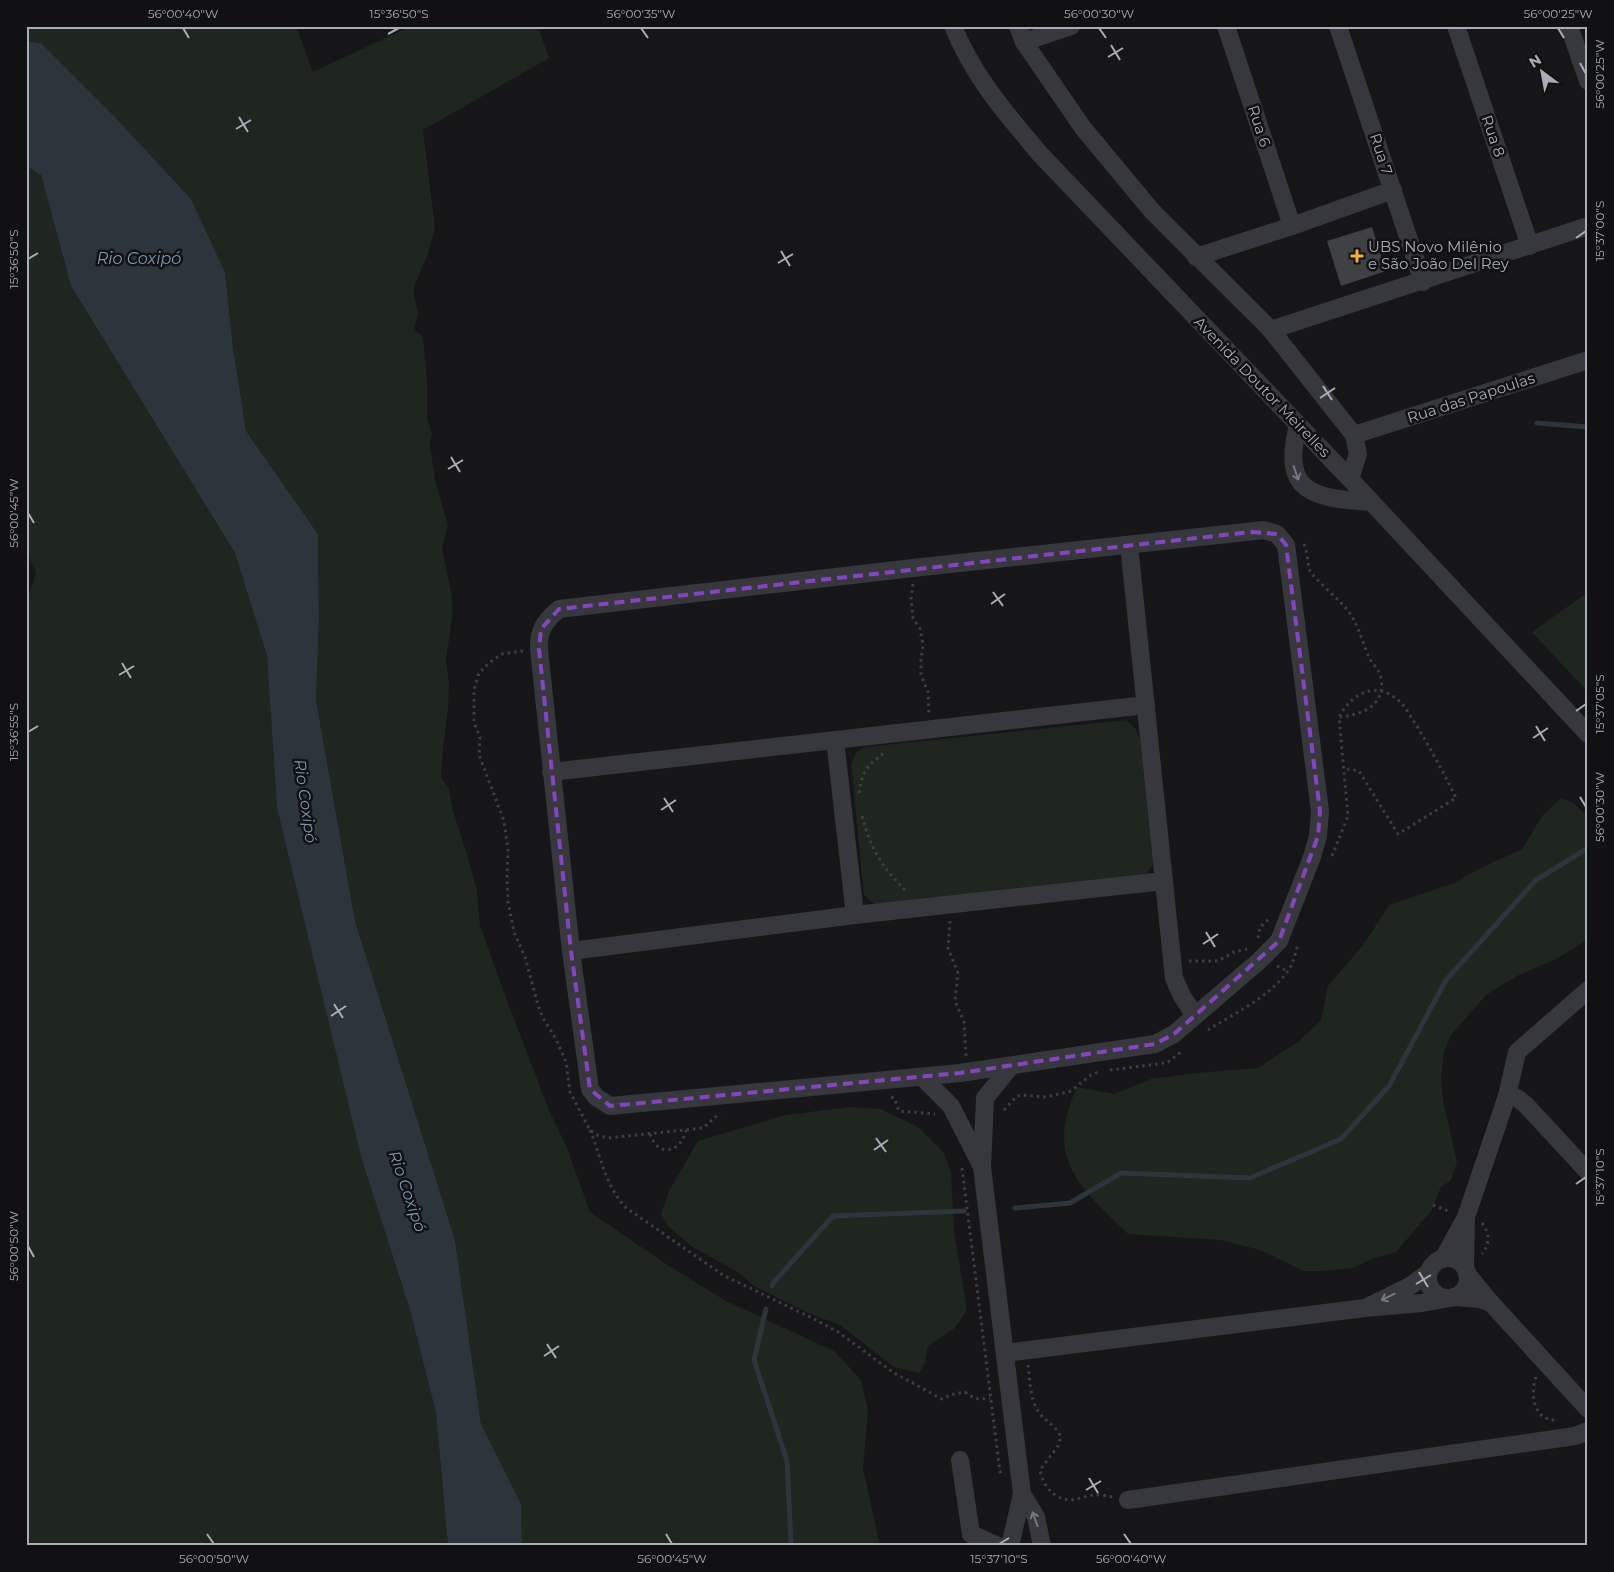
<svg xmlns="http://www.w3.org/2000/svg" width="1614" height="1572" font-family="Montserrat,sans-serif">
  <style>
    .green { fill: #1e261f }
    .water { fill: #2c353c }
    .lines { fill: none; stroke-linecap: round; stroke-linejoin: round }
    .stream { stroke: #2c353c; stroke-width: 5 }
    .building { fill: #404145 }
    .path { stroke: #3d3f44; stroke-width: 3; stroke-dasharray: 2.5 4; stroke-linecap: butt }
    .minor { stroke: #37383d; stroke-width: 18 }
    .oneway { stroke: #757881 }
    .marked { fill: none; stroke: #8446be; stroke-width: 4; stroke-dasharray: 10 6; stroke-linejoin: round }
    .ticks { fill: none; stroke: #a8adb8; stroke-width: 2 }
    .poi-dot { fill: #f2b134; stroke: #111113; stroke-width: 2 }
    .labels { text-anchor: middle; stroke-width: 5; stroke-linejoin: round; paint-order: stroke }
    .street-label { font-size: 15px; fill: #a8adb8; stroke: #111113 }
    .poi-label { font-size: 15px; fill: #a8adb8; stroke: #111113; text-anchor: start }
    .water-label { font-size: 16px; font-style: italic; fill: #7f9bb3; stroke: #111113 }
    .neatline { fill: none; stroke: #a8adb8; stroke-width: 2 }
    .ticks-label { font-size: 12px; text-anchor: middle; fill: #a8adb8 }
  </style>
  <rect width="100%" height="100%" fill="#161618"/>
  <!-- green -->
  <g class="green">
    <path d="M 26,26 L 296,26 L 313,72 L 411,26 L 538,26 L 549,58 L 423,130 L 435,228 L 427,257 L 415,284 L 414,296 L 418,313 L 414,330 L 423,337 L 427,382 L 427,418 L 432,433 L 430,446 L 435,480 L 448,525 L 442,548 L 451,592 L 453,611 L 446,661 L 449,684 L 448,711 L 443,747 L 441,777 L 449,789 L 452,808 L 469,861 L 477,891 L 480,926 L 506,998 L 549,1110 L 567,1148 L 590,1212 L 669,1266 L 726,1301 L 834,1351 L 861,1380 L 868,1411 L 863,1468 L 880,1546 L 522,1546 L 521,1504 L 481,1424 L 455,1240 L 355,921 L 316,700 L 319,621 L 318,534 L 246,431 L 233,347 L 225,272 L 191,199 L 117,119 L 41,43 L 26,41 Z"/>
    <path d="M 26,166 L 41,175 L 71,286 L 235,553 L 267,656 L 277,808 L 361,1157 L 410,1310 L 436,1413 L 448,1546 L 26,1546 L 26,603 L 36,573 L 26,550 Z"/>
    <path d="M 1588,592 L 1588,692 L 1532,632 Z"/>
    <path d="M 1126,720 L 1135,728 L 1140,740 L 1153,864 L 1146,875 L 877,906 L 864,895 L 851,764 L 856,752 L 865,747 Z"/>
    <path d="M 1561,798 L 1573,803 L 1588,816 L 1588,939 L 1556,959 L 1517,976 L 1486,995 L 1451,1035 L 1444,1052 L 1441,1077 L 1443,1100 L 1457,1162 L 1451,1180 L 1441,1187 L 1431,1211 L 1396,1252 L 1374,1258 L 1352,1268 L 1323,1271 L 1304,1271 L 1260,1250 L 1220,1240 L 1128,1234 C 1079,1186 1044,1159 1077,1087 L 1114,1094 L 1151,1079 L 1197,1073 L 1258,1068 L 1299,1041 L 1321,1020 L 1328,986 L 1364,944 L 1389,905 L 1454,883 L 1479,869 L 1522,849 L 1542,816 Z"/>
    <path d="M 849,1107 L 880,1109 L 918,1127 L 943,1152 L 951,1172 L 954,1232 L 967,1310 L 955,1328 L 928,1346 L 925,1363 L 919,1373 L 894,1367 L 840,1325 L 808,1313 L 754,1286 L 738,1272 L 691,1246 L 668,1226 L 661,1214 L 669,1191 L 698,1141 L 786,1115 Z"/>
  </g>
  <!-- water -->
  <path class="water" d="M 26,41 L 41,43 L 117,119 L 191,199 L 225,272 L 233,347 L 246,431 L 318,534 L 319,621 L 316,700 L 355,921 L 455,1240 L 481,1424 L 521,1504 L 522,1546 L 448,1546 L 436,1413 L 410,1310 L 361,1157 L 277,808 L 267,656 L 235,553 L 71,286 L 41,175 L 26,166 Z"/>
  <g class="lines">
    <!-- stream -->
    <g class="stream">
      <path d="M 1537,423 L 1588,427"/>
      <path d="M 1015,1208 L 1070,1203 L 1121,1173 L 1250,1178 L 1341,1139 L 1389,1086 L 1446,980 L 1536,880 L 1588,848"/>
      <path d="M 772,1286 L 773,1283 L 833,1216 L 964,1211"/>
      <path d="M 766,1309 L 754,1360 L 787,1461 L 791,1542 L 790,1546"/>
    </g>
  </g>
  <!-- building -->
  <path class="building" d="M 1372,227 L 1386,271 L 1341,286 L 1327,241 Z"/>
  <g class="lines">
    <!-- path -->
    <g class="path">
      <path d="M 1304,544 C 1308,553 1307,563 1310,571 C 1313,577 1338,599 1345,607 C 1357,621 1361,638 1368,655 C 1371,663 1380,670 1381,678 C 1386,706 1361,715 1340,717"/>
      <path d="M 913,584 L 911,599 L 913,618 L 920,629 L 923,645 L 921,660 L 921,675 L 928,692 L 929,714"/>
      <path d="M 523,651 L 502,654 L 490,662 L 479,673 L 474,690 L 474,723 L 480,737 L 479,755 L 504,821 L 508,850 L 507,874 L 508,902 L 514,932 L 525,957 L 538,1005 L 543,1018 L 556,1039 L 566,1062 L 570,1092 L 590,1130 L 597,1135 L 608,1138 L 703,1128 L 720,1113"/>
      <path d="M 859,793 C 862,771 868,764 886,752"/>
      <path d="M 862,816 C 872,852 882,867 908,893"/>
      <path d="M 1332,856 L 1348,816 L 1339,717 C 1352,693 1376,680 1399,701 C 1406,707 1411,718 1417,726 C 1431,750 1444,773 1456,798 L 1398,834 L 1359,771 L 1349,769 L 1345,772"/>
      <path d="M 950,921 L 948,948 L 958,973 L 955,1001 L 964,1022 L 966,1056"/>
      <path d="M 1258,938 L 1260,927 L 1269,919"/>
      <path d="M 1189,961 L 1218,961 L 1234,952 L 1247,949"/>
      <path d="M 1277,966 L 1287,971"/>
      <path d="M 1208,1030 C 1236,1012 1273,996 1291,966 C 1294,960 1296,951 1298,944"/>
      <path d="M 1110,1070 L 1158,1064 L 1168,1062 L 1182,1051"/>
      <path d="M 891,1097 L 894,1098 L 899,1111 L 935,1114"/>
      <path d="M 1004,1110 L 1016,1097 L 1020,1095 L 1046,1097 L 1071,1091 L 1091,1075 L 1101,1071"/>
      <path d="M 590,1130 C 601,1157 605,1184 625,1207 L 723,1275 L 818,1321 L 838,1332 L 894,1373 L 942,1399 L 950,1395 L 965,1392 C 974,1399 979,1400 990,1398"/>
      <path d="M 650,1134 C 658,1158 681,1153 686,1130"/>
      <path d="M 962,1168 L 1000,1472 L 1002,1471"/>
      <path d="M 1433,1205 L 1451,1212"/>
      <path d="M 1482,1223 C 1490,1233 1490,1244 1482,1254"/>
      <path d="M 1028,1365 C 1030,1380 1030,1399 1038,1411 C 1045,1422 1055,1424 1061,1437 L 1058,1446 L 1040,1470 C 1043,1485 1052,1498 1069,1500 C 1077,1500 1085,1496 1093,1495 C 1099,1494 1107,1496 1113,1497"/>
      <path d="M 1536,1377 C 1530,1393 1533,1421 1556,1420"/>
    </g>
    <!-- minor -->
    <g class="minor">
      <path d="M 953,26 C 974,78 1005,112 1040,154 L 1350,479 L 1588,734"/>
      <path d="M 1018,26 L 1024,42 L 1083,128 L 1152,211 L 1271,330 L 1354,435 L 1358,454 L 1350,479"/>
      <path d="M 1226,26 L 1292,226"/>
      <path d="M 1338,26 L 1423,282"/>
      <path d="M 1456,26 L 1530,246"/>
      <path d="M 1569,26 L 1588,81"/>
      <path d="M 1024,42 L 1071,26"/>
      <path d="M 1196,257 L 1292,226 L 1393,190"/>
      <path d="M 1271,330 L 1588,226"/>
      <path d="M 1298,425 C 1281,493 1312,498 1371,502"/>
      <path d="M 1354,435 L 1588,360"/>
      <path d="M 1264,530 L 1277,534 L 1286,545 L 1320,811 L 1318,836 L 1312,857 L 1279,941 L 1259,961 L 1174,1034 L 1155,1044 L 960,1073 L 610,1106 L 596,1097 L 590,1089 L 571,951 L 539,649 C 538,630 545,621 559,609 L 913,568 Z"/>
      <path d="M 1129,545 L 1174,978 L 1182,996 L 1195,1016"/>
      <path d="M 835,740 L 855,915"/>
      <path d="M 551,772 L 1146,705"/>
      <path d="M 571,951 L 855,915 L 1164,881"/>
      <path d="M 922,1077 L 951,1106 L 982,1167 L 985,1098 L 1011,1066"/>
      <path d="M 1507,1096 L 1517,1098 L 1526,1105 L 1588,1172"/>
      <path d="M 982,1167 L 1022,1494 L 1010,1546"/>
      <path d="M 1466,1217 L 1507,1096 L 1517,1052 L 1588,990"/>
      <circle cx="1448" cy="1278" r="20"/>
      <path d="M 1443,1259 L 1466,1217 L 1465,1268"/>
      <path d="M 1429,1272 L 1410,1286 L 1365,1308 L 1422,1303 L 1450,1298"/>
      <path d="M 1454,1297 L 1480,1299 L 1491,1303 L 1467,1274"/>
      <path d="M 1491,1303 L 1588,1409"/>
      <path d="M 1005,1353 L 1365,1308"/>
      <path d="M 960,1460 L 971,1534 L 998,1546"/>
      <path d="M 1022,1494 L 1036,1517 L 1042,1546"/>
      <path d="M 1128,1500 L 1575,1436 L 1588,1431"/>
    </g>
  </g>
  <!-- one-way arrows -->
  <defs><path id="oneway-shaft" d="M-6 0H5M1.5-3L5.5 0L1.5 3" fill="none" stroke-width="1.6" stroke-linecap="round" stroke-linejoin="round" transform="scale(1.25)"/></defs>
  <g class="oneway">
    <use href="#oneway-shaft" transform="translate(1296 473) rotate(71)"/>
    <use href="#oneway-shaft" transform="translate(1388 1297) rotate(154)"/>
    <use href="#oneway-shaft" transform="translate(1035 1519) rotate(-110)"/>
  </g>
  <!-- marked area -->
  <path class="marked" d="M 1251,532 L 1277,534 L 1286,545 L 1320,811 L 1318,836 L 1279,941 L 1174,1034 L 1155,1044 L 960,1073 L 610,1106 L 590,1089 L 571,951 L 539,649 L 541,629 L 559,609 Z"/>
  <!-- ticks -->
  <path class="ticks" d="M 183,28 L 189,38M 641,28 L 648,38M 1099,28 L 1106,38M 1558,28 L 1564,38M 388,34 L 399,28M 1111,45 L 1120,60M 1108,57 L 1123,48M 1580,63 L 1586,74M 239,117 L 248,132M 236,129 L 251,120M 1576,238 L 1586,231M 781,251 L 790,266M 28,259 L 38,253M 778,263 L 793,254M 1323,386 L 1332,400M 1320,398 L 1335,388M 451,457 L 460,472M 448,469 L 463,460M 28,513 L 34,523M 993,592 L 1003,606M 991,604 L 1005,594M 122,663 L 131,678M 119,675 L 134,666M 1576,711 L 1586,704M 1536,726 L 1545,741M 28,732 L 38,726M 1533,738 L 1548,728M 1580,797 L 1586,807M 664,798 L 673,812M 661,810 L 676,800M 1206,932 L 1215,947M 1203,944 L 1218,934M 334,1004 L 343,1018M 331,1016 L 346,1006M 876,1138 L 886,1152M 874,1150 L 888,1140M 1576,1184 L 1586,1177M 28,1246 L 34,1257M 1419,1272 L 1428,1287M 1416,1284 L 1431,1275M 547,1344 L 556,1358M 544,1356 L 559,1346M 1089,1478 L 1098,1493M 1086,1490 L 1101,1481M 207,1534 L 214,1544M 666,1534 L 672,1544M 1124,1534 L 1131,1544M 999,1544 L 1009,1538"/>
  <!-- markers -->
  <path class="poi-dot" d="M1354.5 248.5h5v5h5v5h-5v5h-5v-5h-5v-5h5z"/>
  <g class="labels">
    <!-- street labels -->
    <g class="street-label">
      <text transform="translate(1259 126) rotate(72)" y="5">Rua 6</text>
      <text transform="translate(1493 136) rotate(71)" y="5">Rua 8</text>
      <text transform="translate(1381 154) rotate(72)" y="5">Rua 7</text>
      <text transform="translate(1262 387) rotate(46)" y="5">Avenida Doutor Meirelles</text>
      <text transform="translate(1471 398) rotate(-18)" y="5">Rua das Papoulas</text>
    </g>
    <!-- poi labels -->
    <g class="poi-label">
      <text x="1368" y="252">UBS Novo Milênio<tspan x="1368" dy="17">e São João Del Rey</tspan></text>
    </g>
    <!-- water labels -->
    <g class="water-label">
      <text x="139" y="264">Rio Coxipó</text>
      <text transform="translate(306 801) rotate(82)" y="6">Rio Coxipó</text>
      <text transform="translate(408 1191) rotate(71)" y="6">Rio Coxipó</text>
    </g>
  </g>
  <!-- border -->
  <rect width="1614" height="1572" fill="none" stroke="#111113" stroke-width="55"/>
  <!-- north arrow -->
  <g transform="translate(1542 72) rotate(328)" stroke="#111113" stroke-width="4" paint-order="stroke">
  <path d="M0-4L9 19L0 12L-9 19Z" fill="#a8adb8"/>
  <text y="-8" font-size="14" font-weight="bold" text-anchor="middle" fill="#a8adb8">N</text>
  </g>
  <rect x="28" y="28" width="1558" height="1516" class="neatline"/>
  <g class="ticks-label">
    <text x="183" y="18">56°00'40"W</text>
    <text x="399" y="18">15°36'50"S</text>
    <text x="641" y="18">56°00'35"W</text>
    <text x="1099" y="18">56°00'30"W</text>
    <text x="1558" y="18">56°00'25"W</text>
    <text transform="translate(1600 74) rotate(-90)" y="4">56°00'25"W</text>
    <text transform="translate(1600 231) rotate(-90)" y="4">15°37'00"S</text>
    <text transform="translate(14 259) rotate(-90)" y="4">15°36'50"S</text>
    <text transform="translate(14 513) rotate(-90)" y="4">56°00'45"W</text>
    <text transform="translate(1600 704) rotate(-90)" y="4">15°37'05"S</text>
    <text transform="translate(14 732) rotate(-90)" y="4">15°36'55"S</text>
    <text transform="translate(1600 807) rotate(-90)" y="4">56°00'30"W</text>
    <text transform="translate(1600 1177) rotate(-90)" y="4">15°37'10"S</text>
    <text transform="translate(14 1246) rotate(-90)" y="4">56°00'50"W</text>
    <text x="214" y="1563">56°00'50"W</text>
    <text x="672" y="1563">56°00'45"W</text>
    <text x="999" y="1563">15°37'10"S</text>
    <text x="1131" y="1563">56°00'40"W</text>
  </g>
</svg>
